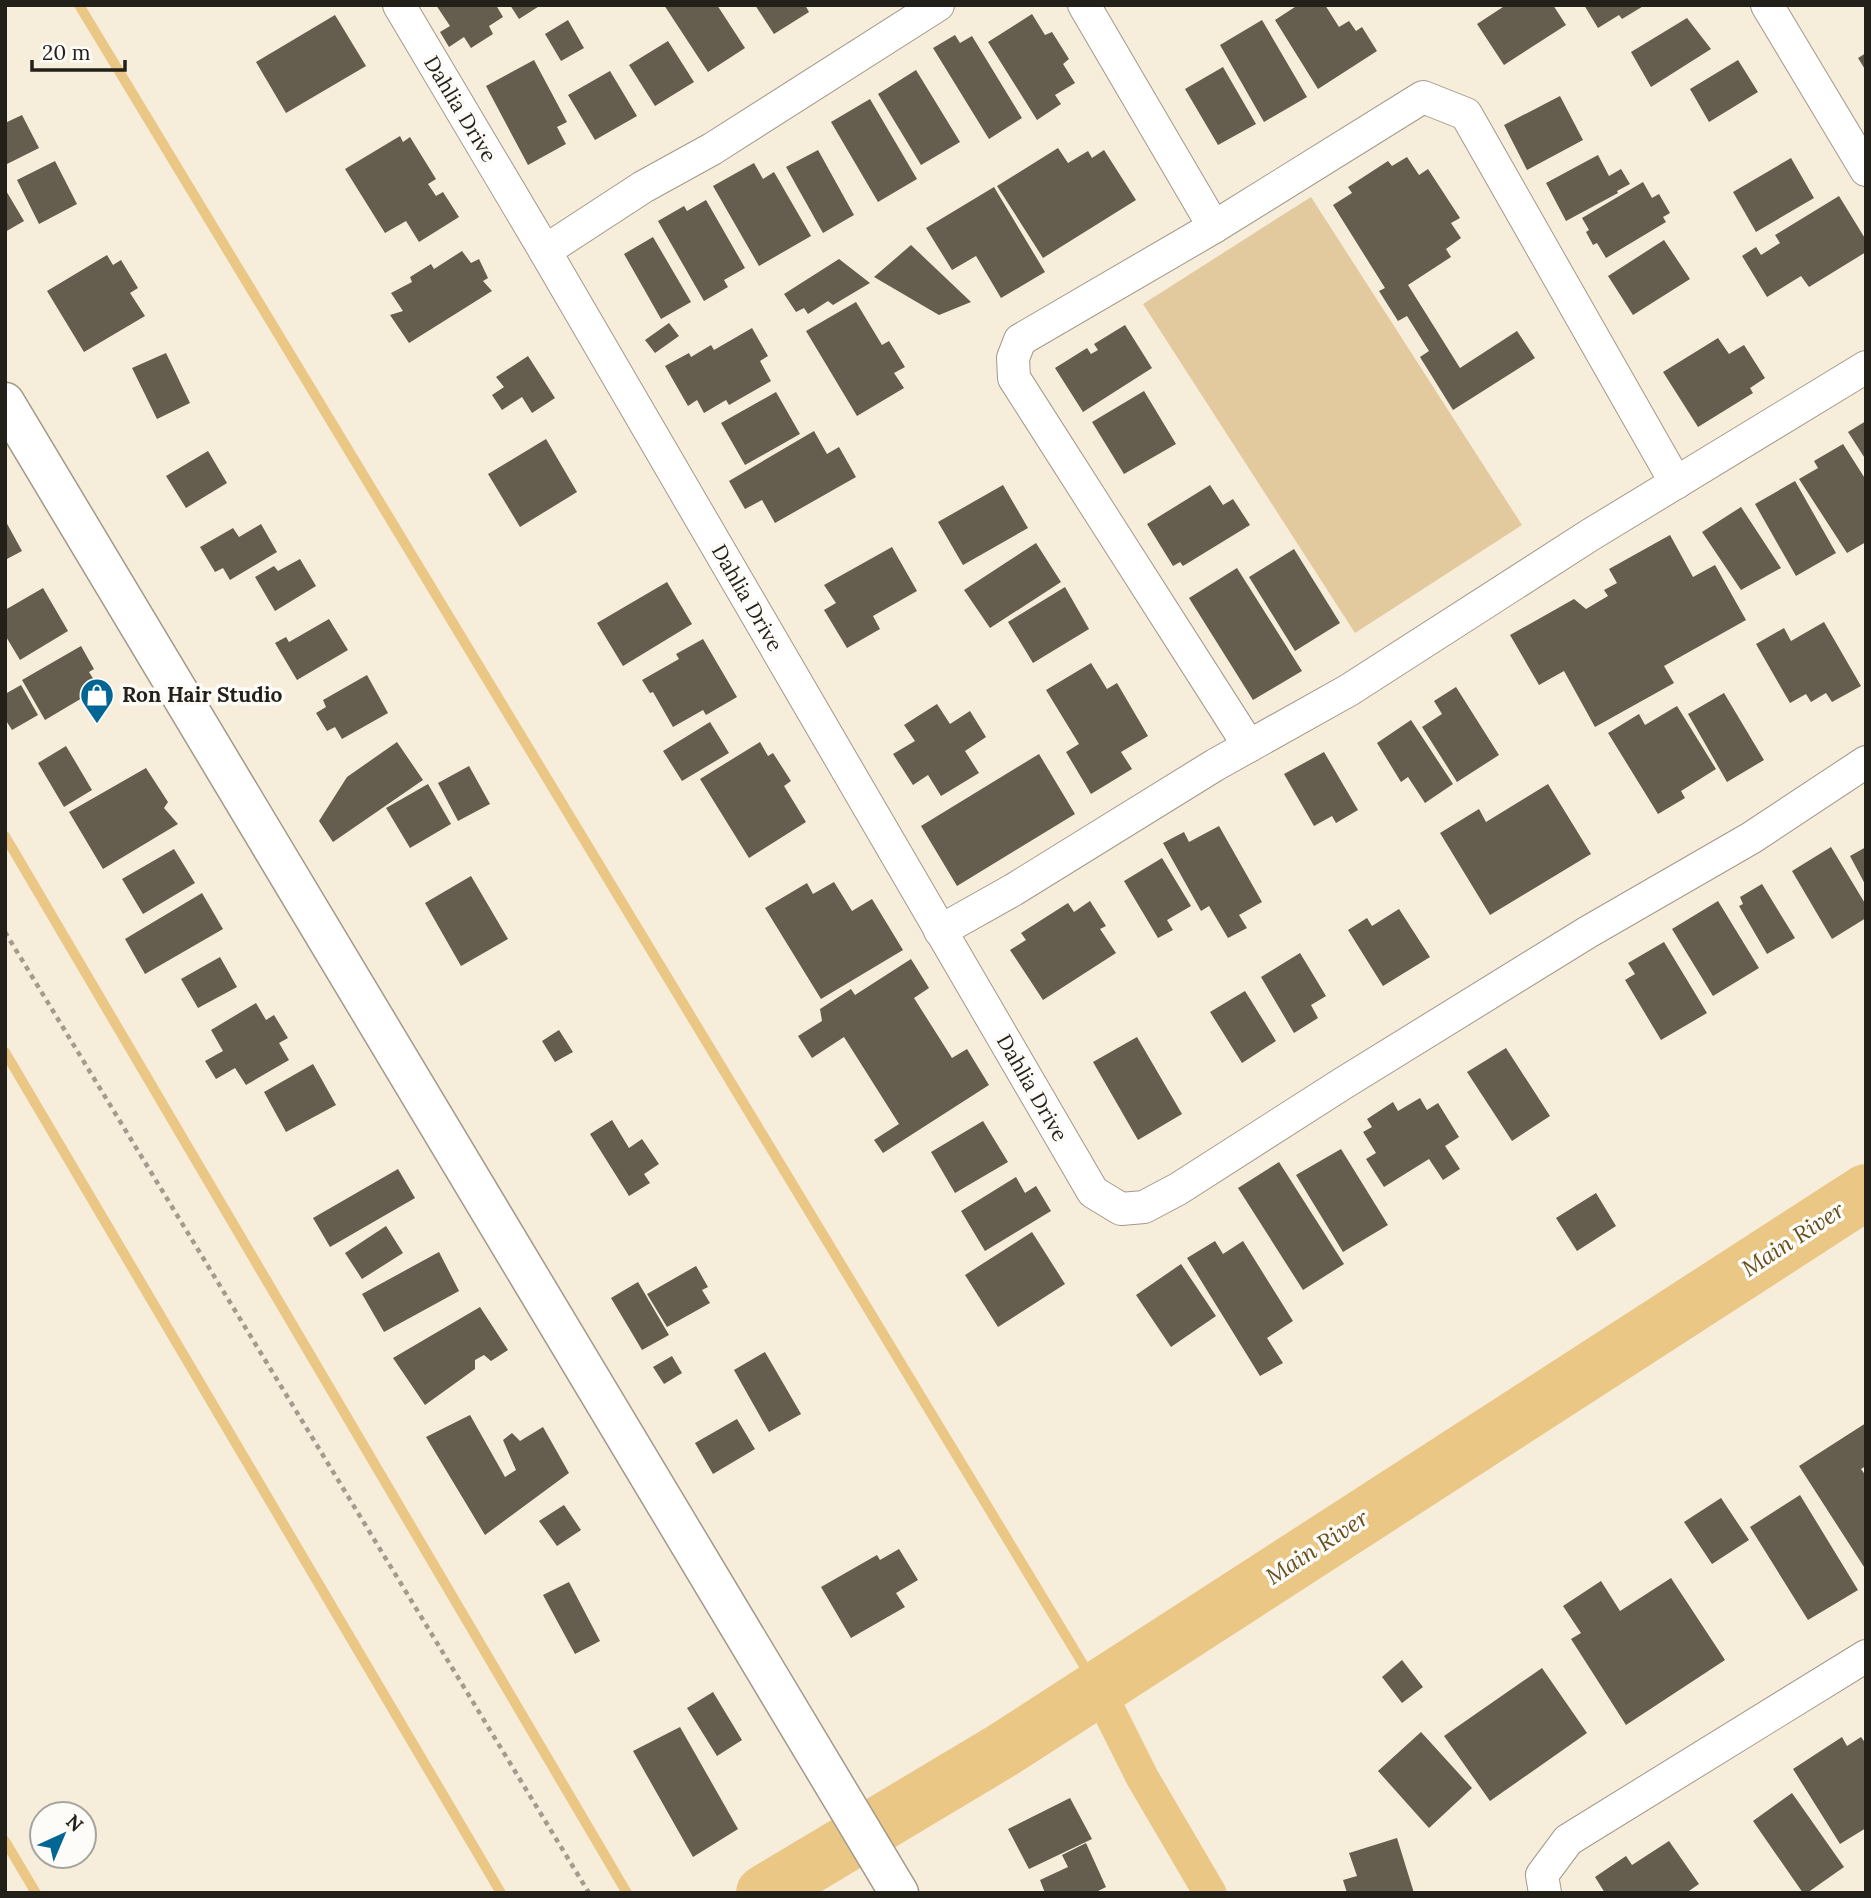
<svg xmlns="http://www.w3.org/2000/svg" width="1871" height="1898" font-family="Lora,serif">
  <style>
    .green { fill: #e2ca9e }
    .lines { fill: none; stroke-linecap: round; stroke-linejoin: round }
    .stream { stroke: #ebc785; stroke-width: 10 }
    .canal { stroke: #ebc785; stroke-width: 33 }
    .river { stroke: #ebc785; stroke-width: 56 }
    .building { fill: #655d4d }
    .minor-casing { stroke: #a29989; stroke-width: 34 }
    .secondary-casing { stroke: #a29989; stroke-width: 41 }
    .path { stroke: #a39b8e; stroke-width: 4.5; stroke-dasharray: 5 5; stroke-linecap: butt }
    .minor { stroke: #fff; stroke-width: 32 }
    .secondary { stroke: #fff; stroke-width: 38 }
    .labels { text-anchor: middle; stroke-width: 7; stroke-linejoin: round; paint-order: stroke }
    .street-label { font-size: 21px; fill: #231f19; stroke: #fefcf8 }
    .poi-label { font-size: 21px; font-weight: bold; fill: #231f19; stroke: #fefcf8; text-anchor: start }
    .water-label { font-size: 23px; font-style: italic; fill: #68501e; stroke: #fefcf8 }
  </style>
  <rect width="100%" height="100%" fill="#f7eddb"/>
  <!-- green -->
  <path class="green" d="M 1311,197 L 1522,525 L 1355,633 L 1143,304 Z"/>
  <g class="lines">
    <!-- stream -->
    <g class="stream">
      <path d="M 79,5 L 1098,1689"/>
      <path d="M 5,836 L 627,1893"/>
      <path d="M 5,1052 L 501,1893"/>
      <path d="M 5,1841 L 36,1893"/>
    </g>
    <!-- canal -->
    <path class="canal" d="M 1098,1689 L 1142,1777 L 1210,1893"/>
    <!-- river -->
    <path class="river" d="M 764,1893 L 1003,1750 L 1866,1192"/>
  </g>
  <!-- building -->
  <g class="building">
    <path d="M 436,5 L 496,5 L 503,17 L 489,26 L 493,34 L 471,48 L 464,37 L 449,47 L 440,32 L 450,26 Z"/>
    <path d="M 510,5 L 541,5 L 519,19 Z"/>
    <path d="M 664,5 L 717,5 L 745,48 L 708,72 Z"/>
    <path d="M 755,5 L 805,5 L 809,12 L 774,34 Z"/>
    <path d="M 1298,5 L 1325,5 L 1339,27 L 1349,21 L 1356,31 L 1362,27 L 1377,51 L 1318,89 L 1275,20 Z"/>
    <path d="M 1506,5 L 1553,5 L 1566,25 L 1504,65 L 1477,24 Z"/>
    <path d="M 1584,5 L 1645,5 L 1622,19 L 1619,15 L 1598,28 Z"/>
    <path d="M 1032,14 L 1045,35 L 1052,32 L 1069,59 L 1063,64 L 1075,83 L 1055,95 L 1061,104 L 1037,120 L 988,42 Z"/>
    <path d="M 335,15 L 366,66 L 286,113 L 256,62 Z"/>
    <path d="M 1687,18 L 1711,49 L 1651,87 L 1631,52 Z"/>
    <path d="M 568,20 L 584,48 L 561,61 L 545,34 Z"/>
    <path d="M 1262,20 L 1307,97 L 1264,122 L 1220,45 Z"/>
    <path d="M 955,35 L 960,43 L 972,36 L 1022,118 L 989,139 L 933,48 Z"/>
    <path d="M 668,41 L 694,82 L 655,106 L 629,65 Z"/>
    <path d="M 1866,53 L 1866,71 L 1858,58 Z"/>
    <path d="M 534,60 L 567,122 L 557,127 L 566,144 L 528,165 L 486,86 Z"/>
    <path d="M 1738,60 L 1758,92 L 1709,122 L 1690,89 Z"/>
    <path d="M 1223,67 L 1256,124 L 1218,145 L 1185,89 Z"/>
    <path d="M 916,70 L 960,142 L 921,165 L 878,94 Z"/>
    <path d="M 610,71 L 637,116 L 595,140 L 568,95 Z"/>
    <path d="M 1560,96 L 1583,140 L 1527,170 L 1504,125 Z"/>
    <path d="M 870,99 L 917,179 L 878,202 L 831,122 Z"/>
    <path d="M 22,115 L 39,148 L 5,165 L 5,123 Z"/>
    <path d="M 400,136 L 403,142 L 410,137 L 436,179 L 428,184 L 436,196 L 443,192 L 459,217 L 419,242 L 406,221 L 385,233 L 345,169 Z"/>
    <path d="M 1058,148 L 1068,163 L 1088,151 L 1092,158 L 1104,150 L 1136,200 L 1043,258 L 997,186 Z"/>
    <path d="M 818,150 L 854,215 L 823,233 L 786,167 Z"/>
    <path d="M 1598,155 L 1609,176 L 1621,169 L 1630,184 L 1617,191 L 1618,193 L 1566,221 L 1546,183 Z"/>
    <path d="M 1407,157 L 1419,175 L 1428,169 L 1460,218 L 1451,223 L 1461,238 L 1446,249 L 1451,257 L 1408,285 L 1460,368 L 1517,331 L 1535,358 L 1453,410 L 1420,357 L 1429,351 L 1407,316 L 1398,321 L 1379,291 L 1385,288 L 1333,205 L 1352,193 L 1348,187 L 1388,161 L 1392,166 Z"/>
    <path d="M 1791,158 L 1814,198 L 1756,232 L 1733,192 Z"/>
    <path d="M 55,161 L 77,204 L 39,224 L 17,180 Z"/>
    <path d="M 754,163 L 763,179 L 774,172 L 811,236 L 759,266 L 713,186 Z"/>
    <path d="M 1643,182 L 1652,198 L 1659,194 L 1670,213 L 1663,217 L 1666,222 L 1606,258 L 1597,243 L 1593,245 L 1586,232 L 1589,230 L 1582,218 Z"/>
    <path d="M 994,187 L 1045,272 L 1001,298 L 976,256 L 952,270 L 926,228 Z"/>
    <path d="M 5,189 L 24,221 L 5,232 Z"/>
    <path d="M 1839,196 L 1866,240 L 1866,252 L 1809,287 L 1801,276 L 1767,297 L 1742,256 L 1756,247 L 1761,255 L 1780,243 L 1775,235 Z"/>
    <path d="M 706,200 L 745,268 L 724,280 L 728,287 L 704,301 L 658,221 L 684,206 L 687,211 Z"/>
    <path d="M 653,237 L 691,302 L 661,319 L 624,254 Z"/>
    <path d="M 1664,240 L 1690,279 L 1633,315 L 1608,276 Z"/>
    <path d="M 911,245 L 971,302 L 939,315 L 874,277 Z"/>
    <path d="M 462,251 L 471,263 L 479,259 L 488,278 L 483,281 L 492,291 L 409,343 L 390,315 L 403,311 L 391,293 L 412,282 L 410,277 L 431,264 L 434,269 Z"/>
    <path d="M 107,255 L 113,265 L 121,260 L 138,288 L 130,293 L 145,316 L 84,352 L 47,291 Z"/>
    <path d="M 839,259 L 870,283 L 833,305 L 828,301 L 808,314 L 804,308 L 796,312 L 784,294 Z"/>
    <path d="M 856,302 L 882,345 L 889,341 L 905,367 L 894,373 L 904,388 L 857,416 L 806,331 Z"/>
    <path d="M 669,323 L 679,336 L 655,353 L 645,340 Z"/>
    <path d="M 1125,325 L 1152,368 L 1083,412 L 1055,368 L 1087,348 L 1091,354 L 1098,350 L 1094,344 Z"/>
    <path d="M 752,328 L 768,356 L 760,361 L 771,381 L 729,405 L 726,400 L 704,413 L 697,400 L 688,406 L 665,366 L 689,353 L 691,357 L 711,345 L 714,350 Z"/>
    <path d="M 1718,338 L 1729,354 L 1744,345 L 1765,378 L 1750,388 L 1753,393 L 1698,427 L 1663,372 Z"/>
    <path d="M 166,353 L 190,403 L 157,419 L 132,368 Z"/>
    <path d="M 528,356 L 555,398 L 532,413 L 522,397 L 502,410 L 492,395 L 504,387 L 496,377 Z"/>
    <path d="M 1144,391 L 1176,444 L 1124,474 L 1092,422 Z"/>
    <path d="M 776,392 L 800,434 L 745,465 L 721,423 Z"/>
    <path d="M 1866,421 L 1866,460 L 1848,432 Z"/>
    <path d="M 814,431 L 827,454 L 839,447 L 856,477 L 775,523 L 762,500 L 745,509 L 729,481 Z"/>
    <path d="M 546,439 L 577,492 L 520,527 L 488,474 Z"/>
    <path d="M 1843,444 L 1866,480 L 1866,542 L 1847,553 L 1799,479 L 1818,468 L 1814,461 Z"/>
    <path d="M 208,451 L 227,483 L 186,508 L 166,476 Z"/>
    <path d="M 1795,481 L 1836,553 L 1796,576 L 1755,504 Z"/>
    <path d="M 1003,485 L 1028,528 L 963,565 L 938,522 Z"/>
    <path d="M 1210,485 L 1223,505 L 1233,499 L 1250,525 L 1183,566 L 1180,562 L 1173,566 L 1147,524 Z"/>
    <path d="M 1741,507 L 1781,568 L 1741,590 L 1702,532 Z"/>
    <path d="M 5,520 L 22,551 L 5,560 Z"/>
    <path d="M 261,524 L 277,552 L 230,580 L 223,568 L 215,572 L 200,547 L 233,528 L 239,537 Z"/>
    <path d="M 1670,535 L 1693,577 L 1715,565 L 1746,620 L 1664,666 L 1674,683 L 1595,727 L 1564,671 L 1539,685 L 1510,635 L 1574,599 L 1586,609 L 1608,596 L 1604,590 L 1617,583 L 1609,569 Z"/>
    <path d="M 1036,543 L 1061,582 L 990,628 L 964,590 Z"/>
    <path d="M 892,547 L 917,591 L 873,616 L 880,629 L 847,648 L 824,610 L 836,603 L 824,585 Z"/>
    <path d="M 1294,549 L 1340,623 L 1295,651 L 1249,577 Z"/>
    <path d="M 300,559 L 316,586 L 275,611 L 255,577 L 274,566 L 278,571 Z"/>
    <path d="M 1237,568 L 1302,671 L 1253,700 L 1189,598 Z"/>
    <path d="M 667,582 L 692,624 L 623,666 L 597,623 Z"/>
    <path d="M 1065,587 L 1089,629 L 1033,663 L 1008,622 Z"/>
    <path d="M 43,588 L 68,631 L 20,660 L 5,635 L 5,610 Z"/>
    <path d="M 329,619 L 348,650 L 297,680 L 275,643 L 286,637 L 289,642 Z"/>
    <path d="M 1824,622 L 1861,686 L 1832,702 L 1826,693 L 1811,702 L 1806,694 L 1790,703 L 1756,644 L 1784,628 L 1791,641 Z"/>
    <path d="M 703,639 L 737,697 L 706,715 L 703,710 L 673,727 L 653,692 L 650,693 L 642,680 L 679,659 L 676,654 Z"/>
    <path d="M 81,646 L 94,669 L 89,672 L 99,688 L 45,720 L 22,680 Z"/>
    <path d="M 1091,663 L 1107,689 L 1117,683 L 1148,736 L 1121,752 L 1132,769 L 1091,794 L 1066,752 L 1079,744 L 1046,690 Z"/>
    <path d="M 367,675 L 388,713 L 342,739 L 335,727 L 327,731 L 316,713 L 326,707 L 323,700 Z"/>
    <path d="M 21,685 L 38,715 L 12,730 L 5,719 L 5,694 Z"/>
    <path d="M 1456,687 L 1499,755 L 1457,782 L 1422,727 L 1442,714 L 1434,701 Z"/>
    <path d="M 1724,693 L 1764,760 L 1727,782 L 1688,714 Z"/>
    <path d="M 937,704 L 950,724 L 970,711 L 986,737 L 965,751 L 979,773 L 941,796 L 928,775 L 913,785 L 893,754 L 915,741 L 904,725 Z"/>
    <path d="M 1677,706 L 1716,769 L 1681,791 L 1685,798 L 1658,814 L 1608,733 L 1639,714 L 1645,725 Z"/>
    <path d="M 1411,720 L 1453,784 L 1425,803 L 1408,777 L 1401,782 L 1377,743 Z"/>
    <path d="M 710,722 L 729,753 L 682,781 L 663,751 Z"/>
    <path d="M 397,742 L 423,780 L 333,842 L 319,821 L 347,777 Z"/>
    <path d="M 760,742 L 768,756 L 773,753 L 791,781 L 784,786 L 806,822 L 749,858 L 700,779 Z"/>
    <path d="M 66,746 L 92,790 L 64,807 L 38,763 Z"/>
    <path d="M 1324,752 L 1358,810 L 1336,823 L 1332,816 L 1314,826 L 1284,774 Z"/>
    <path d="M 1039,754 L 1075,814 L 957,886 L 921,826 Z"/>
    <path d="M 469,766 L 490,804 L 458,821 L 438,783 Z"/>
    <path d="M 146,768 L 168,802 L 164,808 L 178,824 L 103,869 L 69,812 Z"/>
    <path d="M 428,784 L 451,824 L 410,848 L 386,808 Z"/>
    <path d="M 1548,784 L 1591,854 L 1490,915 L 1440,833 L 1479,809 L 1486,822 Z"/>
    <path d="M 1219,826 L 1262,902 L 1239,915 L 1247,928 L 1228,938 L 1209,906 L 1201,911 L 1163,843 L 1184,832 L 1189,842 Z"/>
    <path d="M 1831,847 L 1866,905 L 1866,918 L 1832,939 L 1792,871 Z"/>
    <path d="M 1866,847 L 1866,886 L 1850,856 Z"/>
    <path d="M 174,849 L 195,883 L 143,914 L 122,879 Z"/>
    <path d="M 1162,858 L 1191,906 L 1167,920 L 1173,930 L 1158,938 L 1124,881 Z"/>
    <path d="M 471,876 L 508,939 L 461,966 L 425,903 Z"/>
    <path d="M 834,882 L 852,911 L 872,899 L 903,950 L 821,999 L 765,908 L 807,883 L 813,894 Z"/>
    <path d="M 1762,884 L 1795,938 L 1767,954 L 1739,906 L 1743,904 L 1740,897 Z"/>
    <path d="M 202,893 L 223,929 L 145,974 L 125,939 Z"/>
    <path d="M 1090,901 L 1106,926 L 1100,929 L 1116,953 L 1043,1000 L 1010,950 L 1026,940 L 1021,933 L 1068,903 L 1074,912 Z"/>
    <path d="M 1718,901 L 1759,968 L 1713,996 L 1672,929 Z"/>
    <path d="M 1399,909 L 1430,957 L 1383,986 L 1348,930 L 1367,918 L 1372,926 Z"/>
    <path d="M 1664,942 L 1707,1013 L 1661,1040 L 1625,980 L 1635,974 L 1628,963 Z"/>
    <path d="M 1300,953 L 1326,996 L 1311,1005 L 1318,1018 L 1294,1033 L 1261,977 Z"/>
    <path d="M 220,957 L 237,987 L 198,1008 L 181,979 Z"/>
    <path d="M 911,959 L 929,988 L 914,998 L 952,1058 L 967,1049 L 989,1085 L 883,1153 L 874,1140 L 899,1124 L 844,1037 L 812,1058 L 798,1036 L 822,1021 L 820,1009 L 851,989 L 855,995 Z"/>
    <path d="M 1245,991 L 1276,1041 L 1242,1063 L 1210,1012 Z"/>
    <path d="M 256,1003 L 266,1020 L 274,1015 L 288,1038 L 279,1043 L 289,1060 L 246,1085 L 235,1068 L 216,1079 L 205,1061 L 223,1051 L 211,1030 Z"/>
    <path d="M 559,1030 L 573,1052 L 555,1062 L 542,1041 Z"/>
    <path d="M 1137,1037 L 1182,1114 L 1138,1140 L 1093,1062 Z"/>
    <path d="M 1506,1048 L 1550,1116 L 1512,1141 L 1467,1072 Z"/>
    <path d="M 313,1064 L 336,1105 L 286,1132 L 264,1092 Z"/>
    <path d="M 1420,1098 L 1427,1110 L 1438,1103 L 1459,1137 L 1445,1146 L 1460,1169 L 1443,1180 L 1429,1159 L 1384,1187 L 1366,1159 L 1376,1153 L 1363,1132 L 1372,1127 L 1367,1119 L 1393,1102 L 1398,1111 Z"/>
    <path d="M 612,1120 L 629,1148 L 642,1139 L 659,1164 L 644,1174 L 650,1183 L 629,1196 L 590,1134 Z"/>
    <path d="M 983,1121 L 1008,1162 L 955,1193 L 931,1152 Z"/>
    <path d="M 1341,1149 L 1388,1225 L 1343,1252 L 1296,1175 Z"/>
    <path d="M 1279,1162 L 1344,1264 L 1303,1290 L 1238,1188 Z"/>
    <path d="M 398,1169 L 415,1198 L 330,1247 L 313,1218 Z"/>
    <path d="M 1016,1177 L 1025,1193 L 1036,1186 L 1051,1211 L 985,1251 L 961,1211 Z"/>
    <path d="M 1596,1193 L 1616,1226 L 1577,1251 L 1556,1218 Z"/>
    <path d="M 386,1226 L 403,1253 L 362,1279 L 345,1253 Z"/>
    <path d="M 1032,1232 L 1065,1284 L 998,1327 L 965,1275 Z"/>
    <path d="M 1215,1241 L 1223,1254 L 1243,1241 L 1293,1321 L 1267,1338 L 1283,1363 L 1260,1376 L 1187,1258 Z"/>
    <path d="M 439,1252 L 459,1291 L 384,1332 L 362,1294 Z"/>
    <path d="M 1181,1264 L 1216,1316 L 1171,1347 L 1136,1295 Z"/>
    <path d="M 696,1266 L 708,1287 L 702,1290 L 710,1303 L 667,1327 L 647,1294 Z"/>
    <path d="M 638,1282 L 669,1335 L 642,1350 L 611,1298 Z"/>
    <path d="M 480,1307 L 508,1350 L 491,1361 L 484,1355 L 475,1360 L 475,1369 L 425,1405 L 393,1358 Z"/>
    <path d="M 765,1352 L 801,1414 L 769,1432 L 734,1370 Z"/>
    <path d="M 672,1356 L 682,1373 L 664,1384 L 653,1367 Z"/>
    <path d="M 470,1415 L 505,1477 L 516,1470 L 503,1440 L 512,1433 L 520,1441 L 543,1427 L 569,1473 L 485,1535 L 426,1437 Z"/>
    <path d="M 737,1419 L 755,1449 L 713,1474 L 695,1443 Z"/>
    <path d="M 1866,1423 L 1866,1466 L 1861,1469 L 1866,1476 L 1866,1570 L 1799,1466 Z"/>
    <path d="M 1800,1495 L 1858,1590 L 1808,1620 L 1750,1527 Z"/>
    <path d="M 1721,1498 L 1749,1540 L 1712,1564 L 1684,1522 Z"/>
    <path d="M 564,1505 L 581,1530 L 557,1546 L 539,1521 Z"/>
    <path d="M 899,1549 L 918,1580 L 896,1593 L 905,1607 L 851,1638 L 821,1587 L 877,1555 L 880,1560 Z"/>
    <path d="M 1671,1578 L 1725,1660 L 1626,1725 L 1571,1639 L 1581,1633 L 1563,1606 L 1601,1581 L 1620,1611 Z"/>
    <path d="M 569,1582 L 600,1641 L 575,1654 L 543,1595 Z"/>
    <path d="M 1402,1660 L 1423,1687 L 1402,1703 L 1382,1677 Z"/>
    <path d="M 1542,1668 L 1587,1733 L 1490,1801 L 1444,1736 Z"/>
    <path d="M 713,1692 L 742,1740 L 717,1756 L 687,1708 Z"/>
    <path d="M 680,1727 L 738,1829 L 693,1857 L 633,1751 Z"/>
    <path d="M 1421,1732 L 1472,1788 L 1429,1828 L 1378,1771 Z"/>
    <path d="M 1842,1737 L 1847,1746 L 1861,1737 L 1866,1744 L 1866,1828 L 1840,1844 L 1793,1769 Z"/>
    <path d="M 1792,1793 L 1844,1867 L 1807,1893 L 1803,1893 L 1753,1821 Z"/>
    <path d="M 1070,1798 L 1092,1839 L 1029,1869 L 1008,1829 Z"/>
    <path d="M 1397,1838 L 1414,1893 L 1347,1893 L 1343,1880 L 1357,1876 L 1349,1853 Z"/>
    <path d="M 1669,1841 L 1699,1884 L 1686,1893 L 1605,1893 L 1595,1877 L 1626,1856 L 1632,1865 Z"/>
    <path d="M 1086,1843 L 1106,1887 L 1094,1893 L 1045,1893 L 1040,1880 L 1068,1867 L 1062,1855 Z"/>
  </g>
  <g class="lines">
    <!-- minor casing -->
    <g class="minor-casing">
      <g id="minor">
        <path d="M 399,5 L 545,251 L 1093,1192 L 1121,1209 L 1144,1207 L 1178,1189 L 1342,1084 L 1588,932 L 1751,838 L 1866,762"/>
        <path d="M 1084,5 L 1214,227"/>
        <path d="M 1767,5 L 1866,170"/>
        <path d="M 545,251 L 643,187 L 712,149 L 938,5"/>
        <path d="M 1249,746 L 1014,378 L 1013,358 L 1020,340 L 1214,227 L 1423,97 L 1466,114 L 1676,483"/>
        <path d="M 940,931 L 1013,890 L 1215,765 L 1349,690 L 1590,535 L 1866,367"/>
        <path d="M 1545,1893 L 1542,1875 L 1568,1840 L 1866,1656"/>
      </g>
    </g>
    <!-- secondary casing -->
    <g class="secondary-casing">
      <path id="secondary" d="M 5,402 L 899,1893"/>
    </g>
    <!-- path -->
    <path class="path" d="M 5,932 L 589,1893"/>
    <!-- minor -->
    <use href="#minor" class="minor"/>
    <!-- secondary -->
    <use href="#secondary" class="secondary"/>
  </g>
  <!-- icons -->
  <defs>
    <g id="shop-pin" transform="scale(1.75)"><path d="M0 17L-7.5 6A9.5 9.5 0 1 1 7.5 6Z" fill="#026695" stroke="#fefcf8"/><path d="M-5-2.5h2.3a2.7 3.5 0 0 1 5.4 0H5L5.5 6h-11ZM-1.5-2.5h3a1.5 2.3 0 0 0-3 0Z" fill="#fff"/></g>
  </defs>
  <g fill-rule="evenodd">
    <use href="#shop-pin" x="97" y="695"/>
  </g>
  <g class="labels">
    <!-- street labels -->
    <g class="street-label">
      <text transform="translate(460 109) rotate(59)" y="7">Dahlia Drive</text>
      <text transform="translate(747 598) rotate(60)" y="7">Dahlia Drive</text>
      <text transform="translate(1032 1088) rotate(60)" y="7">Dahlia Drive</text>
    </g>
    <!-- poi labels -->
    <g class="poi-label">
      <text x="122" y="702">Ron Hair Studio</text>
    </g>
    <!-- water labels -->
    <g class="water-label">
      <text transform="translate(1793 1239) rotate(-33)" y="8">Main River</text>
      <text transform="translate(1317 1547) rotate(-33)" y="8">Main River</text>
    </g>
  </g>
  <!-- border -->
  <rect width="1871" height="1898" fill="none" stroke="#231f19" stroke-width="14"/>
  <!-- north arrow -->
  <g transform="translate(63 1835) rotate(44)"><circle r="33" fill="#fefcf8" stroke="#a6a49f" stroke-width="2"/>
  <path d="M0-5L12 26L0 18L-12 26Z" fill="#026695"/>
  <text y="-10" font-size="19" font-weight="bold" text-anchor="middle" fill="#231f19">N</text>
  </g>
  <!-- scale -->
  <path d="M32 60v10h93v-10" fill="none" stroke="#231f19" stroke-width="3.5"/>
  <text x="42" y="60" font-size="21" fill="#231f19" stroke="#fefcf8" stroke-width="5" paint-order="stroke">20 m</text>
</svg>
